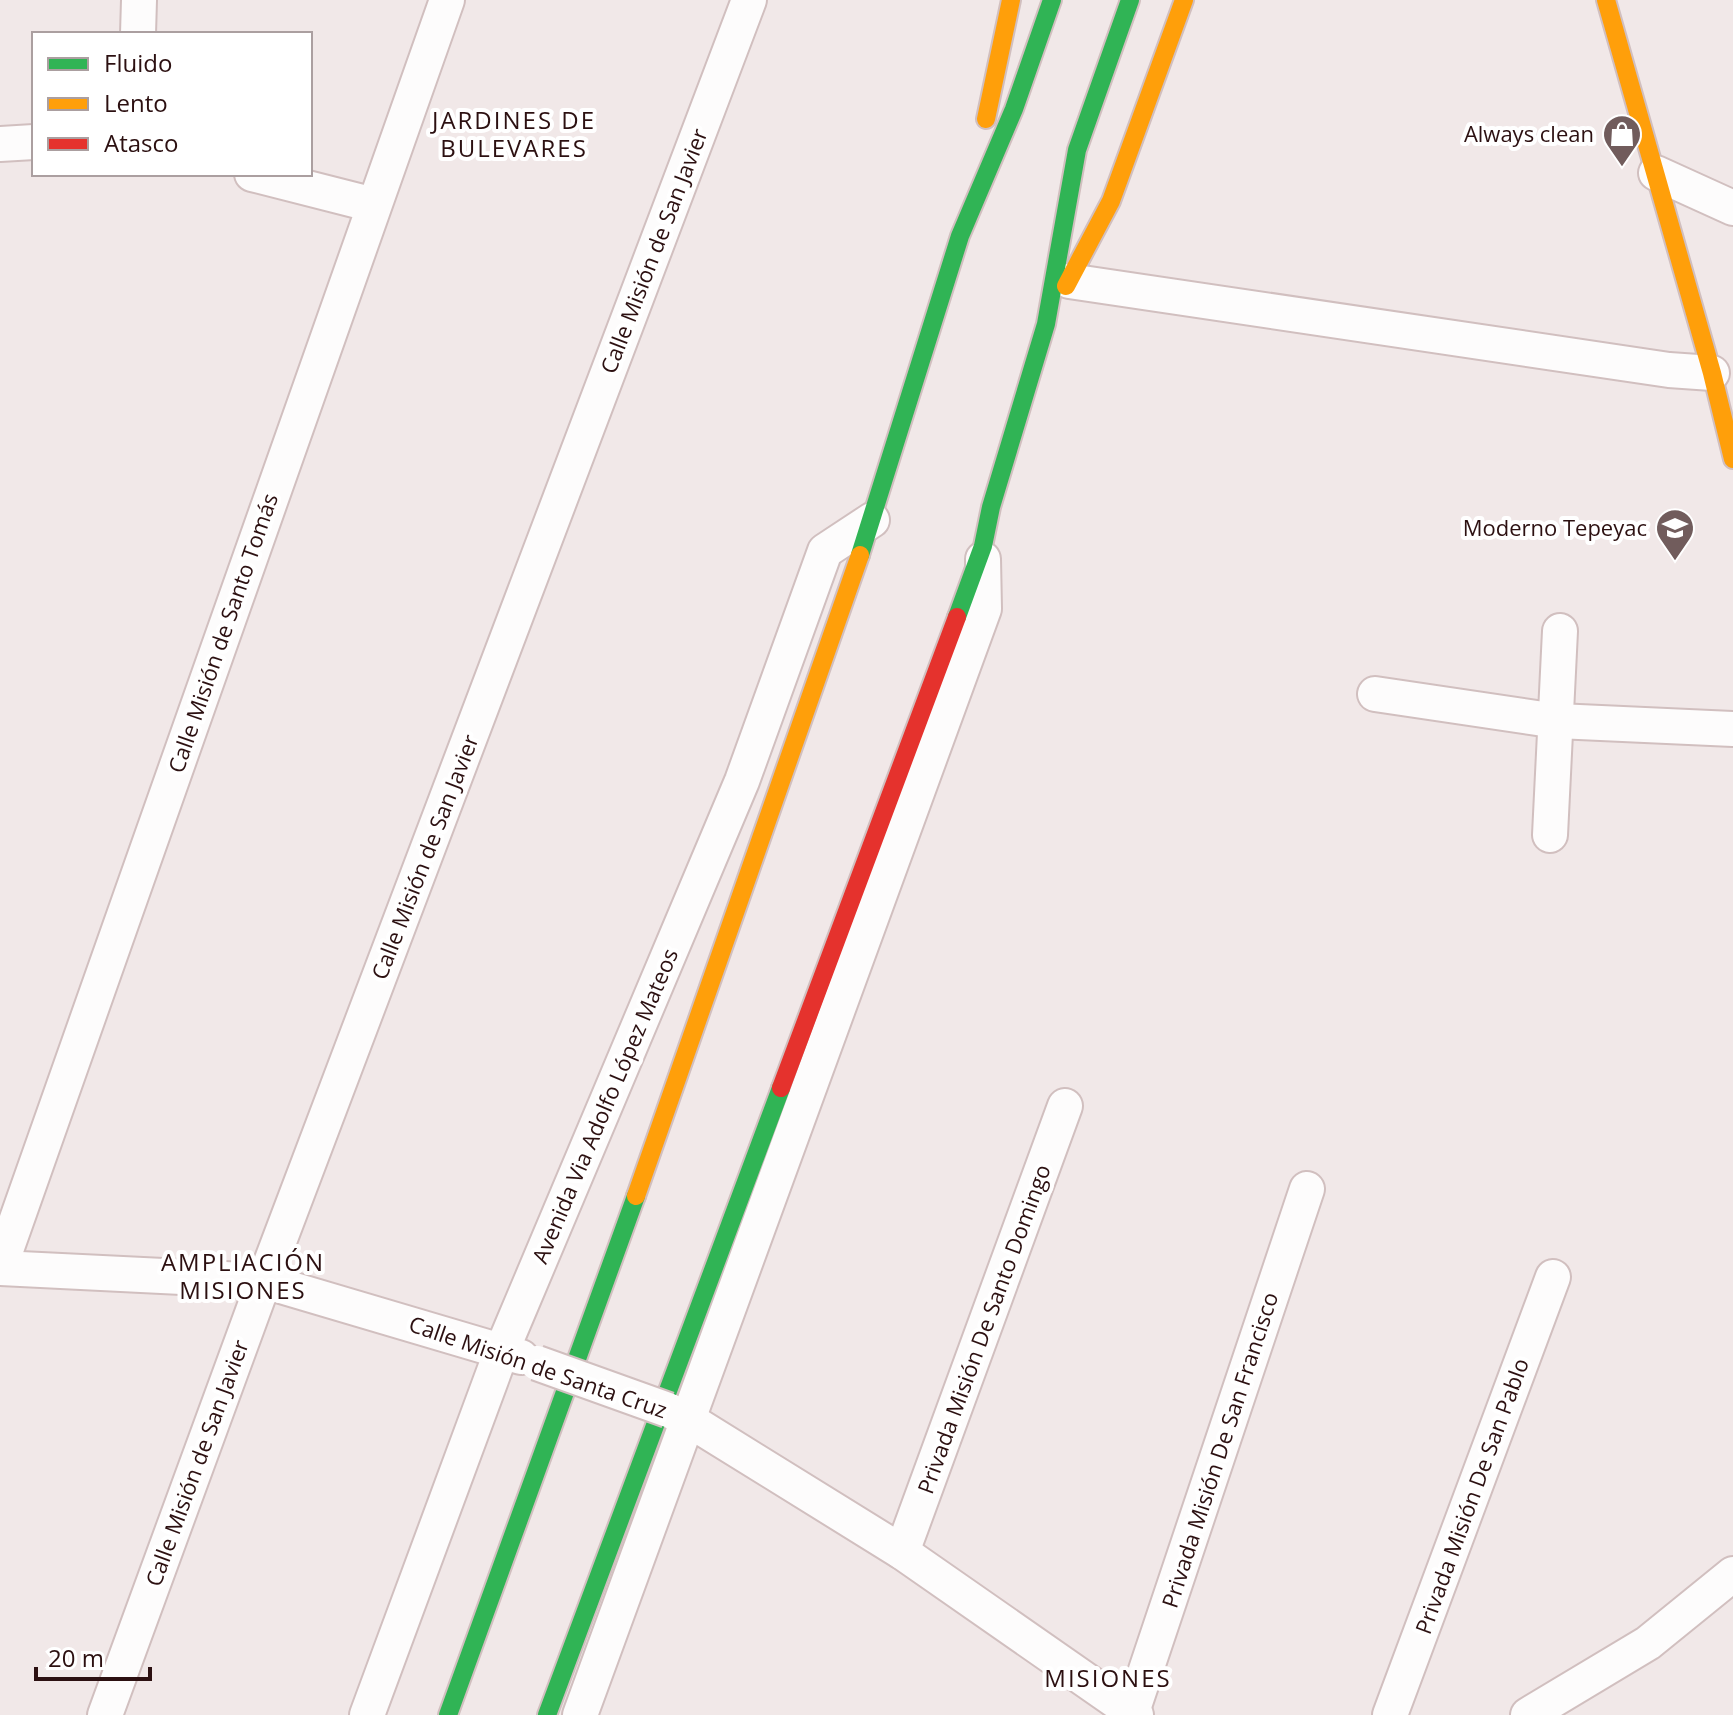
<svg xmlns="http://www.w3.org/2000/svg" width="1733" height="1715" font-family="'Open Sans',sans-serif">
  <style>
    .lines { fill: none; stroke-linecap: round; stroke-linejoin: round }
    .street-casing { stroke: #d1bfbf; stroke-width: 38 }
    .fast-casing { stroke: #d1bfbf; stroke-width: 22 }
    .slow-casing { stroke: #d1bfbf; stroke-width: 22 }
    .jam-casing { stroke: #d1bfbf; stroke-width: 22 }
    .street { stroke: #fdfcfc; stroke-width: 34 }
    .fast { stroke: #30b455; stroke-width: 18 }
    .slow { stroke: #ff9f0a; stroke-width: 18 }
    .jam { stroke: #e5322d; stroke-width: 18 }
    .street-bridge-casing { stroke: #d1bfbf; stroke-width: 38; stroke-linecap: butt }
    .street-bridge { stroke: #fdfcfc; stroke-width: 34 }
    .labels { text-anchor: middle; stroke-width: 8; stroke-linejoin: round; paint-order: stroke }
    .poi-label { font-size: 22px; fill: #2c1011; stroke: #fff; text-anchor: end }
    .street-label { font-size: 22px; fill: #2c1011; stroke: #fff }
    .neighbourhood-label { font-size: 24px; letter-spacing: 2px; fill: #2c1011; stroke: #fff }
  </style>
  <rect width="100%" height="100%" fill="#f1e8e8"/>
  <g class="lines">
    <!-- street casing -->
    <g class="street-casing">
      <g id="street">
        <path d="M 138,34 L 139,0"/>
        <path d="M 0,144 L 34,142"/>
        <path d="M 1656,173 L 1733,208"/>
        <path d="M 252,174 L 374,205"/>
        <path d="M 1069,281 L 1669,370 L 1712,373"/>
        <path d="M 1375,694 L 1557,721 L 1733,729"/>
        <path d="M 1550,835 L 1560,631"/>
        <path d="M 0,1267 L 447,0"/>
        <path d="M 0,1268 L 264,1281 L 521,1357"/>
        <path d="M 668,1410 L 689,1420 L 902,1552 L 1136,1715"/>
        <path d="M 902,1552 L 1065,1106"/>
        <path d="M 1132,1712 L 1307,1189"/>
        <path d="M 105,1715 L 264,1281 L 749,0"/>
        <path d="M 367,1715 L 502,1350 L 742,781 L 825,551 L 872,520"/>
        <path d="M 580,1715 L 984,609 L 983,559"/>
        <path d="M 1390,1715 L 1553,1277"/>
        <path d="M 1528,1715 L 1648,1643 L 1733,1574"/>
      </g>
    </g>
    <!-- fast casing -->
    <g class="fast-casing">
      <g id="fast">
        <path d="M 860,555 L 960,236 L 1014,109 L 1052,0"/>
        <path d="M 957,617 L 983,546 L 991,507 L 1046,324 L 1077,150 L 1130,0"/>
        <path d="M 448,1715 L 636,1196"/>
        <path d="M 547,1715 L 781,1088"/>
      </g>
    </g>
    <!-- slow casing -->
    <g class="slow-casing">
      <g id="slow">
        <path d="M 1606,0 L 1712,373 L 1733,459"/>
        <path d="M 986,119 L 1011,0"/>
        <path d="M 1066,286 L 1111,201 L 1184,0"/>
        <path d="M 636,1196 L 860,555"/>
      </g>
    </g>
    <!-- jam casing -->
    <g class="jam-casing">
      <path id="jam" d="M 781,1088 L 957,617"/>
    </g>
    <!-- street -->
    <use href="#street" class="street"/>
    <!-- fast -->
    <use href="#fast" class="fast"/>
    <!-- slow -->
    <use href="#slow" class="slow"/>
    <!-- jam -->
    <use href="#jam" class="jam"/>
    <!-- street-bridge casing -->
    <g class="street-bridge-casing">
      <path id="street-bridge" d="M 537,1363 L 668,1410"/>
    </g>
    <!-- street-bridge -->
    <use href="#street-bridge" class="street-bridge"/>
  </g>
  <!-- icons -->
  <defs>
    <g id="shop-pin" transform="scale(2)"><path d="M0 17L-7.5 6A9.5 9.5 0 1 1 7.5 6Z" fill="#715c5c" stroke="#fff"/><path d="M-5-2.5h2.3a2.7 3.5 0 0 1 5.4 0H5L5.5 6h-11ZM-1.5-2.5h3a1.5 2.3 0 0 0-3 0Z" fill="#fff"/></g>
    <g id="school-pin" transform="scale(2)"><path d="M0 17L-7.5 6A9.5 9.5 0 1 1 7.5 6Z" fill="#715c5c" stroke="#fff"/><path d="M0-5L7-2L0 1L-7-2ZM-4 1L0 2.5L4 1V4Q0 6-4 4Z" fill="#fff"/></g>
  </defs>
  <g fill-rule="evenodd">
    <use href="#shop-pin" x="1622" y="134"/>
    <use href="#school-pin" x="1675" y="528"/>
  </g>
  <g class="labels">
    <!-- poi labels -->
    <g class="poi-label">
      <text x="1594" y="142">Always clean</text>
      <text x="1647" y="536">Moderno Tepeyac</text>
    </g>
    <!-- street labels -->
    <g class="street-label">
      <text transform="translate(654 251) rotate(-69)" y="8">Calle Misión de San Javier</text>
      <text transform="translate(223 633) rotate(-71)" y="8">Calle Misión de Santo Tomás</text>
      <text transform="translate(425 857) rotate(-69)" y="8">Calle Misión de San Javier</text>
      <text transform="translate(605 1106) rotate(-67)" y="8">Avenida Via Adolfo López Mateos</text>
      <text transform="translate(984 1329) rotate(-70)" y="8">Privada Misión De Santo Domingo</text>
      <text transform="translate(538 1367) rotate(19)" y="8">Calle Misión de Santa Cruz</text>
      <text transform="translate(1220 1450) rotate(-72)" y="8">Privada Misión De San Francisco</text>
      <text transform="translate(197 1463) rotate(-70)" y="8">Calle Misión de San Javier</text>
      <text transform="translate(1472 1496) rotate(-70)" y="8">Privada Misión De San Pablo</text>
    </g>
    <!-- neighbourhood labels -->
    <g class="neighbourhood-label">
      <text x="514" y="129">JARDINES DE<tspan x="514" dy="28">BULEVARES</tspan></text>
      <text x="243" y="1271">AMPLIACIÓN<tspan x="243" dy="28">MISIONES</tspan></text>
      <text x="1108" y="1687">MISIONES</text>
    </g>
  </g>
  <!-- legend -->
  <rect x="32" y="32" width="280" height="144" fill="#ffffff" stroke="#ab9fa0" stroke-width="2"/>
  <rect x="48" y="58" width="40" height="12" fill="#30b455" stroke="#ab9fa0" stroke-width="2"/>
  <text x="104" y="72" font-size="24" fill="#2c1011">Fluido</text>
  <rect x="48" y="98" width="40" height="12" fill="#ff9f0a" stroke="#ab9fa0" stroke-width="2"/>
  <text x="104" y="112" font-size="24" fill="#2c1011">Lento</text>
  <rect x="48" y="138" width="40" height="12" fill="#e5322d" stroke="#ab9fa0" stroke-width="2"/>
  <text x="104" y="152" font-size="24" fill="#2c1011">Atasco</text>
  <!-- scale -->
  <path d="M36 1667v12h114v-12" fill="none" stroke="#2c1011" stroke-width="4"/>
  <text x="48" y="1667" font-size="24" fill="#2c1011" stroke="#ffffff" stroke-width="6" paint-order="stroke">20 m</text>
</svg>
